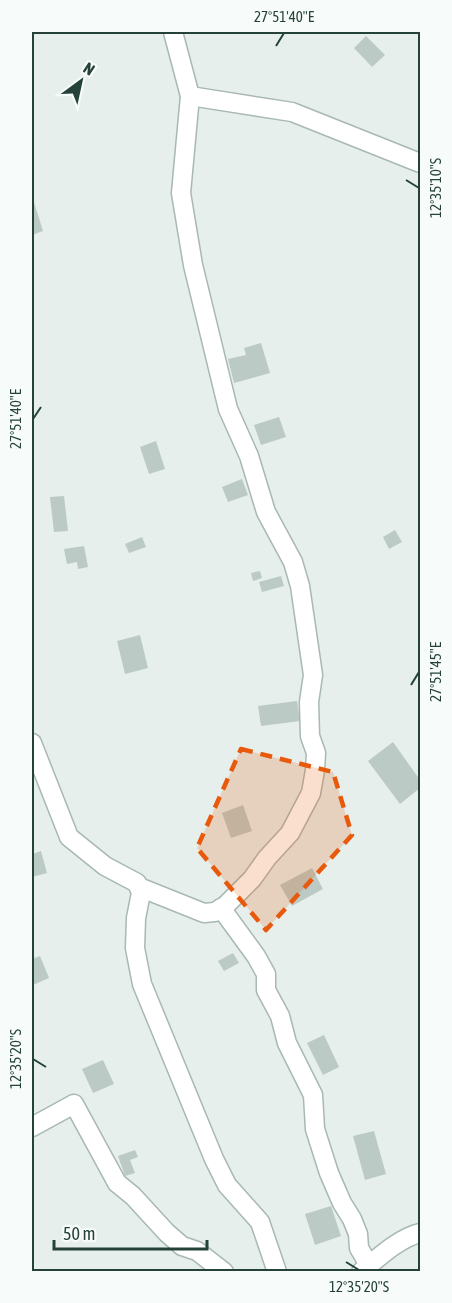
<svg xmlns="http://www.w3.org/2000/svg" width="452" height="1303" font-family="'Asap Condensed',sans-serif">
  <style>
    .building { fill: #bbcac4 }
    .lines { fill: none; stroke-linecap: round; stroke-linejoin: round }
    .street-casing { stroke: #a8b8b2; stroke-width: 21 }
    .street { stroke: #fff; stroke-width: 18 }
    .marked { fill: #e8590c; fill-opacity: 0.2; stroke: #e8590c; stroke-width: 4.5; stroke-dasharray: 12 8; stroke-linejoin: round }
    .ticks { fill: none; stroke: #24423a; stroke-width: 2 }
    .neatline { fill: none; stroke: #24423a; stroke-width: 2 }
    .ticks-label { font-size: 15px; text-anchor: middle; fill: #24423a }
  </style>
  <rect width="100%" height="100%" fill="#e6efeb"/>
  <!-- building -->
  <g class="building">
    <path d="M 366,36 L 385,55 L 372,67 L 354,48 Z"/>
    <path d="M 32,196 L 43,231 L 32,235 Z"/>
    <path d="M 261,343 L 270,373 L 234,383 L 228,359 L 246,355 L 244,348 Z"/>
    <path d="M 279,417 L 286,437 L 261,445 L 254,425 Z"/>
    <path d="M 156,441 L 165,469 L 149,474 L 140,447 Z"/>
    <path d="M 242,479 L 248,495 L 228,502 L 222,487 Z"/>
    <path d="M 64,496 L 68,531 L 54,532 L 50,497 Z"/>
    <path d="M 395,530 L 402,542 L 389,549 L 383,537 Z"/>
    <path d="M 142,537 L 146,547 L 129,553 L 125,544 Z"/>
    <path d="M 84,546 L 88,567 L 78,569 L 77,562 L 67,564 L 64,549 Z"/>
    <path d="M 260,571 L 262,578 L 253,581 L 251,573 Z"/>
    <path d="M 281,576 L 284,586 L 262,592 L 259,582 Z"/>
    <path d="M 140,635 L 148,668 L 125,674 L 117,641 Z"/>
    <path d="M 297,701 L 300,721 L 261,726 L 258,706 Z"/>
    <path d="M 393,742 L 420,780 L 420,788 L 400,804 L 368,761 Z"/>
    <path d="M 243,805 L 252,831 L 231,838 L 222,813 Z"/>
    <path d="M 41,851 L 47,873 L 32,877 L 32,854 Z"/>
    <path d="M 312,868 L 323,889 L 292,906 L 280,885 Z"/>
    <path d="M 233,953 L 239,963 L 224,971 L 218,961 Z"/>
    <path d="M 40,956 L 49,978 L 33,985 L 32,959 Z"/>
    <path d="M 324,1035 L 339,1067 L 323,1075 L 307,1043 Z"/>
    <path d="M 103,1060 L 114,1084 L 93,1093 L 82,1069 Z"/>
    <path d="M 374,1131 L 386,1174 L 365,1180 L 353,1136 Z"/>
    <path d="M 135,1150 L 138,1157 L 130,1160 L 135,1173 L 125,1176 L 118,1156 Z"/>
    <path d="M 331,1206 L 341,1236 L 315,1245 L 305,1214 Z"/>
  </g>
  <g class="lines">
    <!-- street casing -->
    <g class="street-casing">
      <g id="street">
        <path d="M 190,96 L 292,112 L 420,163"/>
        <path d="M 32,743 L 69,837 L 105,866 L 137,883 L 141,893 L 136,918 L 135,948 L 142,984 L 214,1159 L 227,1185 L 260,1222 L 277,1272"/>
        <path d="M 139,887 L 204,913 L 215,912 L 225,906 L 252,879 L 267,858 L 290,833 L 311,793 L 315,770 L 316,753 L 310,736 L 309,702 L 313,675 L 300,586 L 293,562 L 266,512 L 249,456 L 228,409 L 193,265 L 181,193 L 190,96 L 173,32"/>
        <path d="M 221,908 L 256,956 L 266,974 L 266,990 L 280,1016 L 287,1043 L 313,1095 L 315,1129 L 329,1173 L 342,1203 L 352,1219 L 358,1234 L 359,1248 L 369,1265"/>
        <path d="M 32,1127 L 74,1104 L 117,1183 L 133,1196 L 167,1233 L 182,1246 L 197,1251 L 224,1272"/>
        <path d="M 361,1272 C 378,1258 399,1238 420,1233"/>
      </g>
    </g>
    <!-- street -->
    <use href="#street" class="street"/>
  </g>
  <!-- marked area -->
  <path class="marked" d="M 241,749 L 333,772 L 352,835 L 266,930 L 197,848 Z"/>
  <!-- ticks -->
  <path class="ticks" d="M 276,46 L 284,33M 406,180 L 419,188M 33,419 L 41,407M 411,685 L 419,672M 33,1059 L 46,1067M 346,1262 L 359,1270"/>
  <!-- border -->
  <rect width="452" height="1303" fill="none" stroke="#f7fbf9" stroke-width="66"/>
  <!-- north arrow -->
  <g transform="translate(81 81) rotate(33)" stroke="#f7fbf9" stroke-width="4.5" paint-order="stroke">
  <path d="M0-4.5L10 22L0 15L-10 22Z" fill="#24423a"/>
  <text y="-9" font-size="16" font-weight="bold" text-anchor="middle" fill="#24423a">N</text>
  </g>
  <!-- scale -->
  <path d="M54 1240v9h153v-9" fill="none" stroke="#24423a" stroke-width="3"/>
  <text x="63" y="1240" font-size="18" fill="#24423a" stroke="#f7fbf9" stroke-width="4.5" paint-order="stroke">50 m</text>
  <rect x="33" y="33" width="386" height="1237" class="neatline"/>
  <g class="ticks-label">
    <text x="284" y="22">27°51'40"E</text>
    <text transform="translate(436 188) rotate(-90)" y="5">12°35'10"S</text>
    <text transform="translate(16 419) rotate(-90)" y="5">27°51'40"E</text>
    <text transform="translate(436 672) rotate(-90)" y="5">27°51'45"E</text>
    <text transform="translate(16 1059) rotate(-90)" y="5">12°35'20"S</text>
    <text x="359" y="1292">12°35'20"S</text>
  </g>
</svg>
